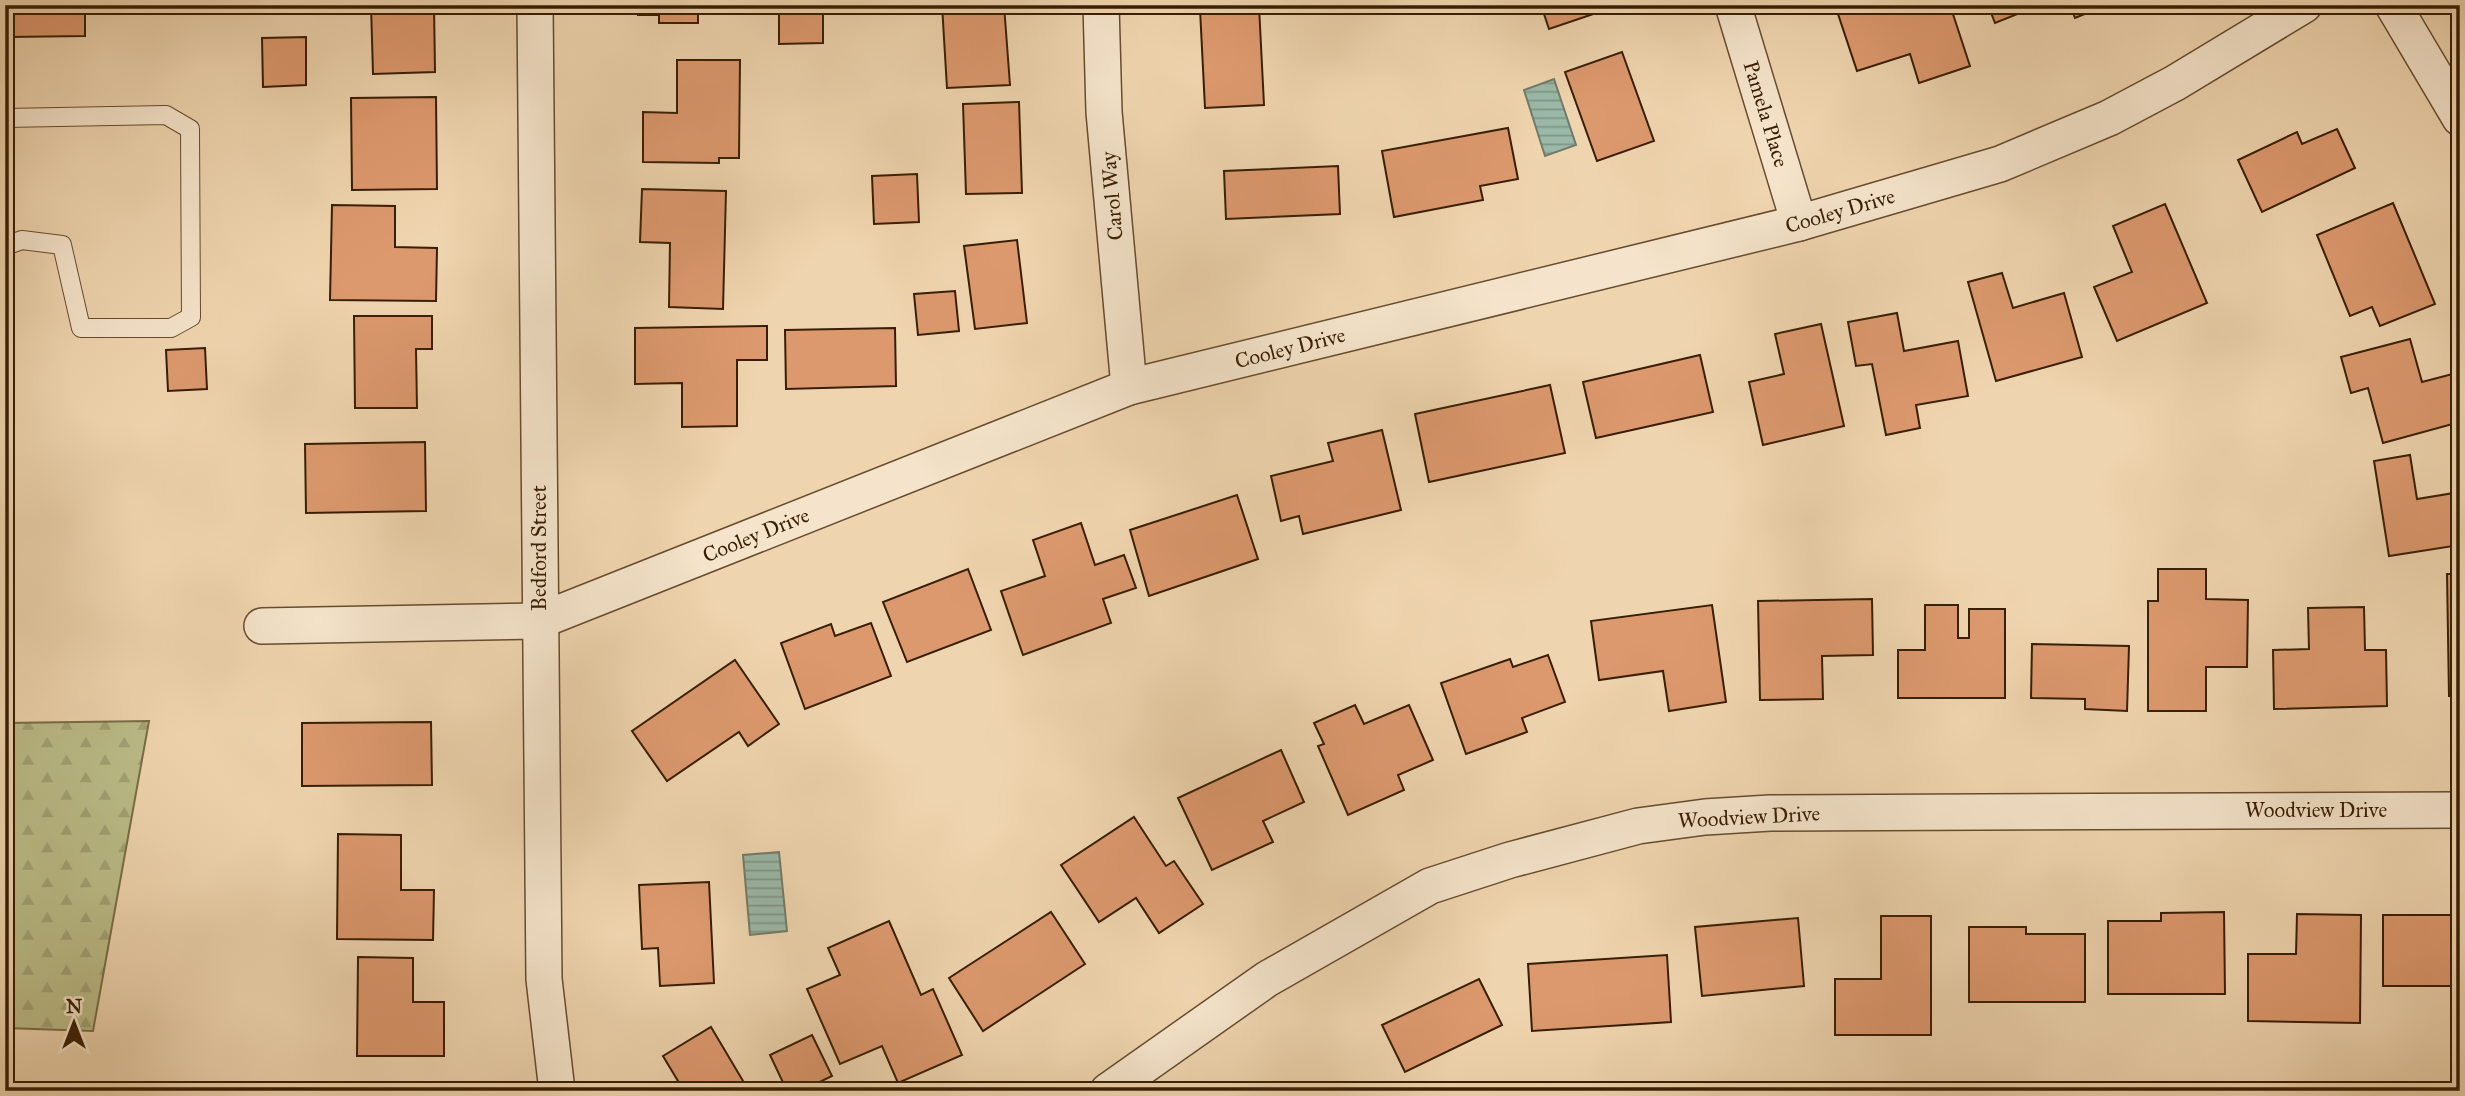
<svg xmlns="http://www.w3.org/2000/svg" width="2465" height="1096" font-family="'IM FELL Great Primer',serif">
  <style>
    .forest { fill: url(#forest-firs); stroke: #7a6e46; stroke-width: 2 }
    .water { fill: url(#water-rules); stroke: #737b67; stroke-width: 2 }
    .building { fill: #dd996e; stroke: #381e03; stroke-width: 2 }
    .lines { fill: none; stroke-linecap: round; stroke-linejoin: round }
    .service-casing { stroke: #664c2e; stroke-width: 20 }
    .minor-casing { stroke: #664c2e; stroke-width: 38 }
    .service { stroke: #f5e4cb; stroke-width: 18 }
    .minor { stroke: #f5e4cb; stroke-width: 35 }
    .labels { text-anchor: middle; stroke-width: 6; stroke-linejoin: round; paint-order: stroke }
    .street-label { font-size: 21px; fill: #381e03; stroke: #f5e4cb }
  </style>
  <defs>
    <pattern id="forest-firs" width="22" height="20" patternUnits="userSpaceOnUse" patternTransform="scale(1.75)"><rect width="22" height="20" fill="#bbbd89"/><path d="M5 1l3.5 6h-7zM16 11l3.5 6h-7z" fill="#a2a275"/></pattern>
    <pattern id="water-rules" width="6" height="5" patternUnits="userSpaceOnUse" patternTransform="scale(1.75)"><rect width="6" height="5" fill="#9ab9a9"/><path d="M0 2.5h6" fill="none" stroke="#7f9687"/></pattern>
  </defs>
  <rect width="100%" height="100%" fill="#efd5af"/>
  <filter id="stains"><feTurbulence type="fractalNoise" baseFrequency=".00286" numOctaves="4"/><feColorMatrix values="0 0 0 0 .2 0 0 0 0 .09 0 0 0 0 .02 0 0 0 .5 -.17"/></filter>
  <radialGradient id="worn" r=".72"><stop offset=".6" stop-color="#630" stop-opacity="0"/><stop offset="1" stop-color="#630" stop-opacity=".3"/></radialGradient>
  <!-- forest -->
  <path class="forest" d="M 149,721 L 93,1031 L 5,1028 L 5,723 Z"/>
  <!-- water -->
  <g class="water">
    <path d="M 1554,79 L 1576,145 L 1545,156 L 1524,90 Z"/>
    <path d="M 779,852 L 787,931 L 750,935 L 743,855 Z"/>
  </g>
  <!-- building -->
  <g class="building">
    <path d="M 5,5 L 216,5 L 216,13 L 85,14 L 85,36 L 8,37 Z"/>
    <path d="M 371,5 L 434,5 L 435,72 L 373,74 Z"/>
    <path d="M 638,5 L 698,5 L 698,23 L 659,23 L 659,15 L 638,15 Z"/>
    <path d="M 779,5 L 823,5 L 823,43 L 779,44 Z"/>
    <path d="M 942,5 L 1004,5 L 1010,85 L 947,88 Z"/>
    <path d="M 1541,5 L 1617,5 L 1617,6 L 1549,29 Z"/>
    <path d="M 1844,5 L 1950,5 L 1970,66 L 1919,83 L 1910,54 L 1857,71 L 1836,8 Z"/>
    <path d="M 1988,5 L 2040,5 L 1995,23 Z"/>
    <path d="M 2070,5 L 2107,5 L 2075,18 Z"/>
    <path d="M 1259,6 L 1264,105 L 1205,108 L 1200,9 Z"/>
    <path d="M 306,37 L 306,85 L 263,87 L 262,38 Z"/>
    <path d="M 1622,52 L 1654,141 L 1597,161 L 1565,72 Z"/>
    <path d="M 677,60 L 740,60 L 739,158 L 719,158 L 719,163 L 643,162 L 643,112 L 677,113 Z"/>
    <path d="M 436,97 L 437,189 L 352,190 L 351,98 Z"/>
    <path d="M 1019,102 L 1022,193 L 966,194 L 963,104 Z"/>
    <path d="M 1508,128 L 1518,179 L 1480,186 L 1483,200 L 1394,217 L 1382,151 Z"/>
    <path d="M 2337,129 L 2355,168 L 2262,212 L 2238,160 L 2297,132 L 2302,144 Z"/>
    <path d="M 1338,166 L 1340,214 L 1226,219 L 1224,171 Z"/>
    <path d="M 917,174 L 919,222 L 874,224 L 872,176 Z"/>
    <path d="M 642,189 L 726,191 L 723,309 L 669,307 L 670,243 L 640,242 Z"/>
    <path d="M 2393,203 L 2435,304 L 2380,326 L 2372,307 L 2350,316 L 2317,235 Z"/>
    <path d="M 2165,204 L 2207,303 L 2117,341 L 2094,287 L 2132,272 L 2113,226 Z"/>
    <path d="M 332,205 L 395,206 L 395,247 L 437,248 L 436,301 L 330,300 Z"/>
    <path d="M 1017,240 L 1027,323 L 975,329 L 964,246 Z"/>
    <path d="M 2002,273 L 2013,308 L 2064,293 L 2082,357 L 1996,381 L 1968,282 Z"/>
    <path d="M 955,291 L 959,331 L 918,335 L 914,294 Z"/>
    <path d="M 1897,313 L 1904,351 L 1958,341 L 1968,396 L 1916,405 L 1920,428 L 1886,435 L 1872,364 L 1856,366 L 1848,322 Z"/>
    <path d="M 354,316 L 432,316 L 432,349 L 416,349 L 417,408 L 355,408 Z"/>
    <path d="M 1821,324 L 1844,426 L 1763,445 L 1749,382 L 1784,374 L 1775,334 Z"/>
    <path d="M 767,326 L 767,360 L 737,360 L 737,426 L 682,427 L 682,383 L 635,384 L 635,328 Z"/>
    <path d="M 895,328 L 896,386 L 786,389 L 785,330 Z"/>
    <path d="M 2410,339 L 2422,382 L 2460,372 L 2460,422 L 2383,443 L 2368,388 L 2351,393 L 2341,357 Z"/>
    <path d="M 205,348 L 207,389 L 168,391 L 166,350 Z"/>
    <path d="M 1700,355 L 1713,412 L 1596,438 L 1583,382 Z"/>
    <path d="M 1550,385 L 1565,453 L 1429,482 L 1415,414 Z"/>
    <path d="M 1382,430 L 1401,510 L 1303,534 L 1299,516 L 1281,521 L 1271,476 L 1333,461 L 1328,443 Z"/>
    <path d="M 425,442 L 426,511 L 306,513 L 305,444 Z"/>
    <path d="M 2410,455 L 2417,499 L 2460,492 L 2460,545 L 2389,556 L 2374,461 Z"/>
    <path d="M 1237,495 L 1258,559 L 1149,596 L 1130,530 Z"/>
    <path d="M 1081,523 L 1095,565 L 1124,555 L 1136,588 L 1103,599 L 1111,623 L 1023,655 L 1001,591 L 1045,576 L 1033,540 Z"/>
    <path d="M 968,569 L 991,630 L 907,662 L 883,602 Z"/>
    <path d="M 2158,569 L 2206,569 L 2206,599 L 2248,600 L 2247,667 L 2206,667 L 2206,711 L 2148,711 L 2148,601 L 2158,601 Z"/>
    <path d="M 2447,574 L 2460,574 L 2460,696 L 2449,696 Z"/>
    <path d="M 1872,599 L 1873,655 L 1822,656 L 1823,699 L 1760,700 L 1758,601 Z"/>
    <path d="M 1712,605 L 1726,702 L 1669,711 L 1663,671 L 1599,680 L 1591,621 Z"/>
    <path d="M 1925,605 L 1958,605 L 1958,638 L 1969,638 L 1969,609 L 2005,609 L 2005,698 L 1898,698 L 1898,650 L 1925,650 Z"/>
    <path d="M 2364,607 L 2365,650 L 2386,650 L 2387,706 L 2274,709 L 2273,650 L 2309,649 L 2308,608 Z"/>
    <path d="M 871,623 L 891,676 L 805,709 L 781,643 L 831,624 L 835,636 Z"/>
    <path d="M 2032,644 L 2129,646 L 2127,711 L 2085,709 L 2085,699 L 2031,698 Z"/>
    <path d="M 1548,655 L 1565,702 L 1522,718 L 1527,732 L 1466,754 L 1441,683 L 1510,659 L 1513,667 Z"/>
    <path d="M 735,660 L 779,724 L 748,746 L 739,732 L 667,781 L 632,731 Z"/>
    <path d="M 1355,705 L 1364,724 L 1409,705 L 1433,760 L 1398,775 L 1404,790 L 1348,815 L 1318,746 L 1324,744 L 1314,723 Z"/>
    <path d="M 431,722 L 432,785 L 302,786 L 302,723 Z"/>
    <path d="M 1281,750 L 1304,802 L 1263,821 L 1273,842 L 1212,870 L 1178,798 Z"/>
    <path d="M 1134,817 L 1166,866 L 1174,861 L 1203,904 L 1159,933 L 1136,898 L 1099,922 L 1061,865 Z"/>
    <path d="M 338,834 L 401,835 L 401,890 L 434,890 L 433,940 L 337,939 Z"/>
    <path d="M 709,882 L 714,983 L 660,986 L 658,948 L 642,949 L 639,885 Z"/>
    <path d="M 1051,912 L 1085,964 L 983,1031 L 949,978 Z"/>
    <path d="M 2224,912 L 2225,994 L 2108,994 L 2108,921 L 2161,921 L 2161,913 Z"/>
    <path d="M 2297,914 L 2361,915 L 2360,1023 L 2248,1021 L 2248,954 L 2296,954 Z"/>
    <rect x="2383" y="915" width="77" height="71"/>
    <path d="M 1881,916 L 1931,916 L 1931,1035 L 1835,1035 L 1835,979 L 1881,979 Z"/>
    <path d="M 1798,918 L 1804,986 L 1702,996 L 1695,927 Z"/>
    <path d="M 889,921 L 921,995 L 933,989 L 962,1055 L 898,1083 L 882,1046 L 840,1064 L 807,989 L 840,975 L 828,948 Z"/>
    <path d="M 1969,927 L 2026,927 L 2026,934 L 2085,934 L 2085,1002 L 1969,1002 Z"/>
    <path d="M 1667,955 L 1671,1022 L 1532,1031 L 1528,964 Z"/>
    <path d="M 358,957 L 413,958 L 413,1002 L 444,1002 L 444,1056 L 357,1056 Z"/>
    <path d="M 1479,979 L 1502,1025 L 1405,1072 L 1382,1025 Z"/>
    <path d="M 711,1027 L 749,1091 L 684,1091 L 663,1056 Z"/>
    <path d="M 812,1035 L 832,1076 L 801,1091 L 787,1091 L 770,1055 Z"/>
  </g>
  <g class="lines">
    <!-- service casing -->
    <g class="service-casing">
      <path id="service" d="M 5,118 L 166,115 L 190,129 L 191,317 L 171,328 L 81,328 L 62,245 L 22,240 L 5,246"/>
    </g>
    <!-- minor casing -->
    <g class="minor-casing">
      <g id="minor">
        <path d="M 535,5 L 544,979 L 557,1091"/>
        <path d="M 1101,5 L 1104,112 L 1129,387"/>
        <path d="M 1733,5 L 1799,223"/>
        <path d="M 2393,5 L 2460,118"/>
        <path d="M 262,626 L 539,621 L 1129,387 L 1799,223 L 2000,164 L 2109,118 L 2175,83 L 2304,5"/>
        <path d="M 1108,1091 L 1267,979 L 1430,886 L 1510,860 L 1638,826 L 1705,817 L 1770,813 L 2460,810"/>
      </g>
    </g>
    <!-- service -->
    <use href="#service" class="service"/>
    <!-- minor -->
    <use href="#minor" class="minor"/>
  </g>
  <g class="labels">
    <!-- street labels -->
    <g class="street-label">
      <text transform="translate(1766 114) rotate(73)" y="7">Pamela Place</text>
      <text transform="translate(1112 196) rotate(-95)" y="7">Carol Way</text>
      <text transform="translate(1840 211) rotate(-16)" y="7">Cooley Drive</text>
      <text transform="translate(1290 348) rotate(-14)" y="7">Cooley Drive</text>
      <text transform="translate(756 535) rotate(-22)" y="7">Cooley Drive</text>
      <text transform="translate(539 548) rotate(-90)" y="7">Bedford Street</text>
      <text x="2316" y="817">Woodview Drive</text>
      <text transform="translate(1749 817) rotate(-3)" y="7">Woodview Drive</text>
    </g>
  </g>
  <!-- margin -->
  <rect width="2465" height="1096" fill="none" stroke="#efd5af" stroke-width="28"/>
  <rect x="7" y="7" width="2451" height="1082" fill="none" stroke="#381e03" stroke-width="3.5"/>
  <rect x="14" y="14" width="2437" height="1068" fill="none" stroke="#381e03" stroke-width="2"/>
  <!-- north arrow -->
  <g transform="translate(74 1023)" stroke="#f5e4cb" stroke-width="5" paint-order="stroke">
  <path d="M0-5L12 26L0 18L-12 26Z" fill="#381e03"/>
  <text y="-10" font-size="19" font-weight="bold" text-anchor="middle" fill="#381e03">N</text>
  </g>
  <rect width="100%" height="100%" filter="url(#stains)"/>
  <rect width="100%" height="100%" fill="url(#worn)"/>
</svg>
